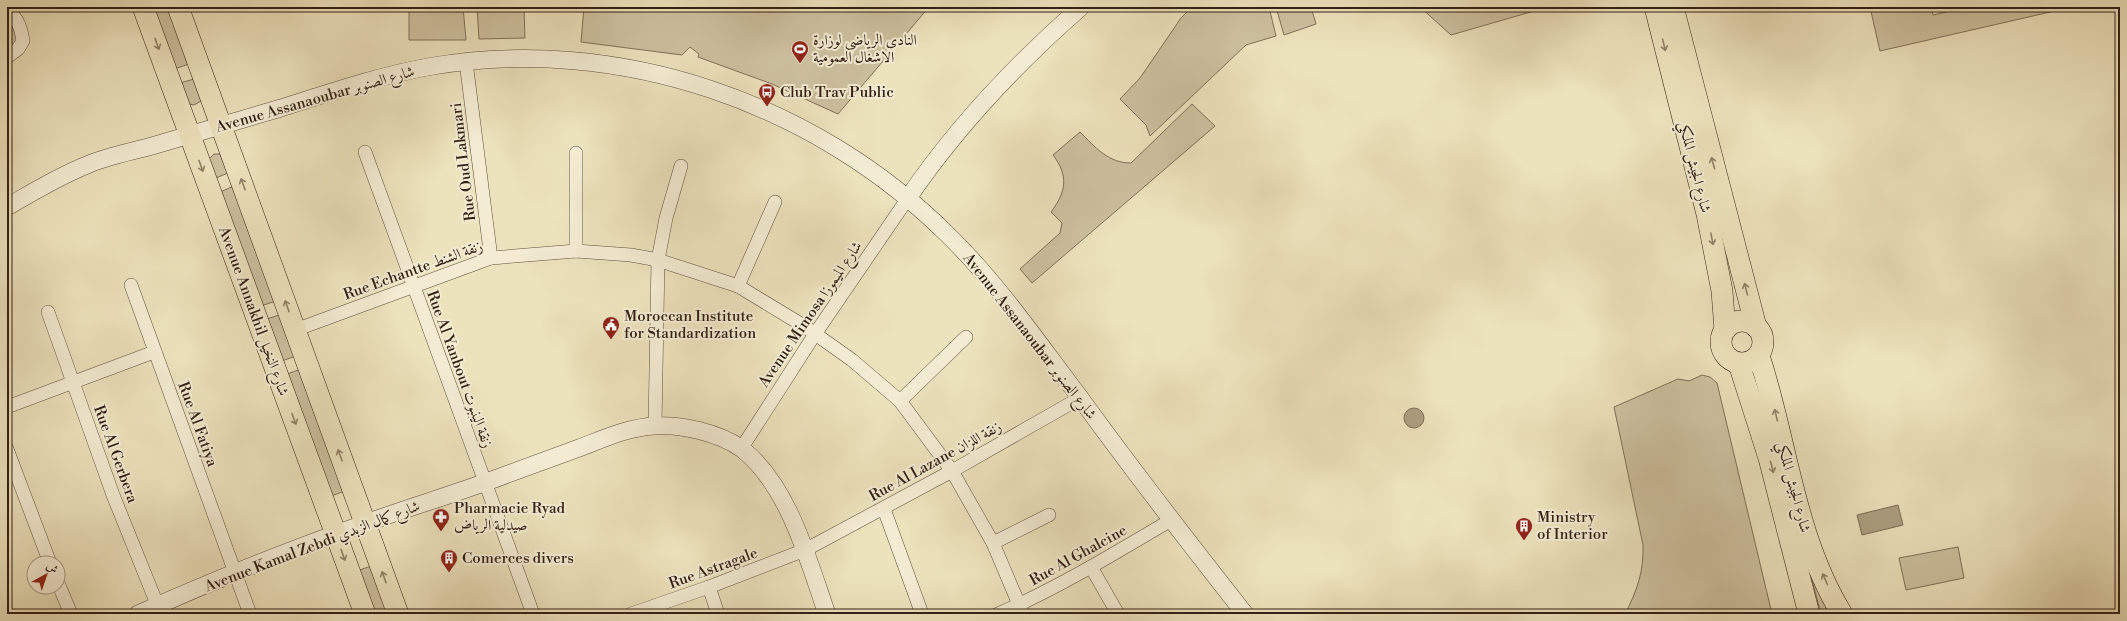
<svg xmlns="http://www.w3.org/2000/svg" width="2127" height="621" font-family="'Libre Bodoni',Amiri,serif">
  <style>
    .green { fill: #cdc1a0; stroke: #80705a }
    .water { fill: #ada083; stroke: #7d6d57 }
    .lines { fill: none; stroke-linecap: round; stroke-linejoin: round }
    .minor-casing { stroke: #62503f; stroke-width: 14 }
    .tertiary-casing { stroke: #62503f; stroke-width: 18 }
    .primary-casing { stroke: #342015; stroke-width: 22 }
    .minor { stroke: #f3ecd3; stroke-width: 13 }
    .tertiary { stroke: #f3ecd3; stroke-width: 17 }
    .primary { stroke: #ece2bc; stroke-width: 21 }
    .oneway { stroke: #908168 }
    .labels { text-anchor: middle; stroke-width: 4; stroke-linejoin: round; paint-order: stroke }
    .poi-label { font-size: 15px; fill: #342015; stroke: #f3ecd3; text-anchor: start }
    .street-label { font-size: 15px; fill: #342015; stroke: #f3ecd3 }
  </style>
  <rect width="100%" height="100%" fill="#ece2bc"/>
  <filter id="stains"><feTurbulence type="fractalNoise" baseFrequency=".005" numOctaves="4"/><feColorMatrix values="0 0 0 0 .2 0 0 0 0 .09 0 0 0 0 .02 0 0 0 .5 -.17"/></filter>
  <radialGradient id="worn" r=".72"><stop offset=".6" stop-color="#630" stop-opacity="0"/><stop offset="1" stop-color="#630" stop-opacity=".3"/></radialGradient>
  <!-- green -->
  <g class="green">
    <path d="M 152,7 L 169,7 L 189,64 L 174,69 Z"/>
    <path d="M 409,7 L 463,7 L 466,40 L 409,40 Z"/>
    <path d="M 477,7 L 524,7 L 525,38 L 479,39 Z"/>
    <path d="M 584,7 L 929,7 L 838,114 L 772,84 L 698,57 L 699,54 L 690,47 L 682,55 L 581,42 Z"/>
    <path d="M 1192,7 L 1269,7 L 1276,36 L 1246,45 L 1150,136 L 1146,125 L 1120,99 L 1140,78 L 1181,18 Z"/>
    <path d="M 1276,7 L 1311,7 L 1316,24 L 1284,35 Z"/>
    <path d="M 1420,7 L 1548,7 L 1451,35 Z"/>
    <path d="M 1870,7 L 1931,7 L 1933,15 L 1967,7 L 2072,7 L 1880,51 Z"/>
    <path d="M 7,19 L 10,20 L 17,39 L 11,48 L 7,50 Z"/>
    <path d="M 194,79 L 201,101 L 194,105 L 189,104 L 180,83 Z"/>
    <path d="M 1192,104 L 1215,126 L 1032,283 L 1020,269 L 1060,233 L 1062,223 L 1051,212 C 1066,192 1069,176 1053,155 L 1080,132 C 1095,147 1108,163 1131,163 Z"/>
    <path d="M 214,154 L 220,154 L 228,173 L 216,178 L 209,159 Z"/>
    <path d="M 234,186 L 276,301 L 261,306 L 220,192 Z"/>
    <path d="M 282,314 L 296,356 L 282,361 L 267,319 Z"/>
    <path d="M 301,369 L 345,491 L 331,496 L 287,374 Z"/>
    <path d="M 1702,375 L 1710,377 L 1717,383 L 1772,614 L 1625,614 C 1637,591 1644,571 1643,545 L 1614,407 L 1678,379 L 1689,381 Z"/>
    <path d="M 1958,547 L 1964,578 L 1906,590 L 1899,558 Z"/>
    <path d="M 371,566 L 389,614 L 373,614 L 357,571 Z"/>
    <path d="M 1811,576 L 1832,614 L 1821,614 Z"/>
  </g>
  <!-- water -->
  <g class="water">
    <circle cx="1414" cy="418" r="10"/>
    <path d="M 1898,505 L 1903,525 L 1862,535 L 1857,515 Z"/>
  </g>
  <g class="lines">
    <!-- minor casing -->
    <g class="minor-casing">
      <g id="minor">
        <path d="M 7,10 C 18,18 21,28 23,41 L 18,49 L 7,57"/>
        <path d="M 466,62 L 491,258"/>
        <path d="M 365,152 L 533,614"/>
        <path d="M 576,153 L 576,251"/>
        <path d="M 131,285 L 250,614"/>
        <path d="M 738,286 L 775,202"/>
        <path d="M 48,312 L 113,495 L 161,614"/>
        <path d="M 295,330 L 491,258 L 576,251 L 631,255 L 658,260 L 738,286 L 804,326 L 852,360 L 900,401 L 952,471 L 993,543 L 1023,614"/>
        <path d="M 900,401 L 966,337"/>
        <path d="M 7,407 L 154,352"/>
        <path d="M 655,426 L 658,260 L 666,218 L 681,166"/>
        <path d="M 7,449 L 50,563"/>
        <path d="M 741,449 L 815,334 L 908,198"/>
        <path d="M 884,509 L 922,614"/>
        <path d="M 993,543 L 1049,515"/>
        <path d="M 1091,567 L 1118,614"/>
        <path d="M 58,583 L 71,614"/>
        <path d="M 709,587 L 718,614"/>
        <path d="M 631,614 L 709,587 L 805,550 L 952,471 L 1080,398"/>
        <path d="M 998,614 C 1058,588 1115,553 1171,520"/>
      </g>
    </g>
    <!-- tertiary casing -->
    <g class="tertiary-casing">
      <g id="tertiary">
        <path d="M 908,198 C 957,126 1016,64 1081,7"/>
        <path d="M 7,207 C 33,192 59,176 87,165 C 107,156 130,152 152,146 C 195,133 238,121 281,108 C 331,92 381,75 433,66 C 620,35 816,103 949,236 C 999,285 1039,344 1081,399 C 1134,472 1189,543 1245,614"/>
        <path d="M 138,614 C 212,581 289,550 366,523 C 407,508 448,496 489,481 C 519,470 549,459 579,448 C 603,439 629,427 655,426 C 681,424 720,433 742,449 C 789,486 808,560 827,614"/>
      </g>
    </g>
    <!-- primary casing -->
    <g class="primary-casing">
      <g id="primary">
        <path d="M 143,7 L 365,614"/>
        <path d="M 178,7 L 398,614"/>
        <path d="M 1655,7 L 1707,214 L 1722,291 L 1725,330"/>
        <path d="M 1673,7 L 1756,327"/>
        <circle cx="1742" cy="342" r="21"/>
        <path d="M 1759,356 C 1787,441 1794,536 1842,614"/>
        <path d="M 1739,364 L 1769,458 L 1809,614"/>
      </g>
    </g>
    <!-- minor -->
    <use href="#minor" class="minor"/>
    <!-- tertiary -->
    <use href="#tertiary" class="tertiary"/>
    <!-- primary -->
    <use href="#primary" class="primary"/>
  </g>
  <!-- one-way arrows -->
  <defs><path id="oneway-shaft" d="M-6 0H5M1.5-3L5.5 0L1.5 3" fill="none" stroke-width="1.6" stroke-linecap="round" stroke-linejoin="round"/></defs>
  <g class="oneway">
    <use href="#oneway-shaft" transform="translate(157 44) rotate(70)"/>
    <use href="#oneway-shaft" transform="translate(1664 45) rotate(76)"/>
    <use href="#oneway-shaft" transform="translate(1713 163) rotate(-106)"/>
    <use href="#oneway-shaft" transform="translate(201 166) rotate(70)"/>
    <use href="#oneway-shaft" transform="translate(243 184) rotate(-110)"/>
    <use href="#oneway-shaft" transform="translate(1712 239) rotate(79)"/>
    <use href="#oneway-shaft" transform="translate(1746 289) rotate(-104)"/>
    <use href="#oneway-shaft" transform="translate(287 306) rotate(-110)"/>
    <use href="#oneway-shaft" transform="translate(1776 415) rotate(-104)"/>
    <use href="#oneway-shaft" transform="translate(294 419) rotate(69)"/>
    <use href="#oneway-shaft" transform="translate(340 455) rotate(-110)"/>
    <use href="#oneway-shaft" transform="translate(1772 467) rotate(75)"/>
    <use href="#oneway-shaft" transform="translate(343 555) rotate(71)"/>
    <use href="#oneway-shaft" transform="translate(384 577) rotate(-110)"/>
    <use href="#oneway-shaft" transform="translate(1825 579) rotate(-114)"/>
  </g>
  <!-- icons -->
  <defs>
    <g id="stadium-pin" transform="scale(0.9)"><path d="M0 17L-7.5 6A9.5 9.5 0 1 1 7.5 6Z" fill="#8f2418" stroke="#f3ecd3"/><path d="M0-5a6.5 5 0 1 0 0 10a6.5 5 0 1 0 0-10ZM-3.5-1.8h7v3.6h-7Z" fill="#fff"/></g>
    <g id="bus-pin" transform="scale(0.9)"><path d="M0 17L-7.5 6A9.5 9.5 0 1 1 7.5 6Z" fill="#8f2418" stroke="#f3ecd3"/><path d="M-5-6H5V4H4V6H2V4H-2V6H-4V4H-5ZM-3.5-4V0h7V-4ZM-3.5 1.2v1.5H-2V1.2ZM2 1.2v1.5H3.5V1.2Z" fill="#fff"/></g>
    <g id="civic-pin" transform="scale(0.9)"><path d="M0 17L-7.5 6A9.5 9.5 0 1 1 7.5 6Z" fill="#8f2418" stroke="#f3ecd3"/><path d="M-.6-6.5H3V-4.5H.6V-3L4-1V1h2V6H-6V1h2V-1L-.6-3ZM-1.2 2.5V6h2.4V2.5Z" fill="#fff"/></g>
    <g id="pharmacy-pin" transform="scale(0.9)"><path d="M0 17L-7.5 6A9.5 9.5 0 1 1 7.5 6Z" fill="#8f2418" stroke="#f3ecd3"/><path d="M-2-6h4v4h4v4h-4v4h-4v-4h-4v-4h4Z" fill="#fff"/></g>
    <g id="building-pin" transform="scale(0.9)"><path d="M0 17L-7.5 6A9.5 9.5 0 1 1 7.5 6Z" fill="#8f2418" stroke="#f3ecd3"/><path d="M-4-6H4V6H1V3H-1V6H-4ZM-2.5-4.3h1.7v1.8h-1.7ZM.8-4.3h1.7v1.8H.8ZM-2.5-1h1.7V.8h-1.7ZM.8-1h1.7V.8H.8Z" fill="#fff"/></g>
  </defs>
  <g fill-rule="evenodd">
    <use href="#stadium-pin" x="800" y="49"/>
    <use href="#bus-pin" x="767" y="92"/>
    <use href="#civic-pin" x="611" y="325"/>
    <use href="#pharmacy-pin" x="441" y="517"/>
    <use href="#building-pin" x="1524" y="526"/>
    <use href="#building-pin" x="449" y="558"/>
  </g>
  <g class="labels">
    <!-- poi labels -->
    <g class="poi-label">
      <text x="813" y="45">النادي الرياضي لوزارة<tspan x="813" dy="17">الاشغال العمومية</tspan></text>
      <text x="780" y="97">Club Trav Public</text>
      <text x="624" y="321">Moroccan Institute<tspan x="624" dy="17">for Standardization</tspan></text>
      <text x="454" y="513">Pharmacie Ryad<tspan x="454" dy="17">صيدلية الرياض</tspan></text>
      <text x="1537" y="522">Ministry<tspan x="1537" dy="17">of Interior</tspan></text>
      <text x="462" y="563">Comerces divers</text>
    </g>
    <!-- street labels -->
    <g class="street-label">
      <text transform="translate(315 99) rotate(-16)" y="5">Avenue Assanaoubar شارع الصنوبر</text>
      <text transform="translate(463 162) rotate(-97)" y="5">Rue Oud Lakmari</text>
      <text transform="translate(1695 167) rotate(76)" y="5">شارع الجيش الملكي</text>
      <text transform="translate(413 270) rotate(-20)" y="5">Rue Echantte زنقة الشنط</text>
      <text transform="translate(254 311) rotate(70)" y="5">Avenue Annakhil شارع النخيل</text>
      <text transform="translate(810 314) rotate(-56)" y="5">Avenue Mimosa شارع الميموزا</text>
      <text transform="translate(1030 336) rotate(52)" y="5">Avenue Assanaoubar شارع الصنوبر</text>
      <text transform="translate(460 369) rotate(70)" y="5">Rue Al Yanbout زنقة الينبوت</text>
      <text transform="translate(198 424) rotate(70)" y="5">Rue Al Fatiya</text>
      <text transform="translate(116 454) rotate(70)" y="5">Rue Al Gerbera</text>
      <text transform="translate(935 461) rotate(-29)" y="5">Rue Al Lazane زنقة اللزان</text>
      <text transform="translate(1794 487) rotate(75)" y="5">شارع الجيش الملكي</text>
      <text transform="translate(312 546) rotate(-21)" y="5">Avenue Kamal Zebdi شارع كمال الزبدي</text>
      <text transform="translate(1078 555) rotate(-29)" y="5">Rue Al Ghalcine</text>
      <text transform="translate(713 568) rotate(-20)" y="5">Rue Astragale</text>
    </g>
  </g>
  <!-- margin -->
  <rect width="2127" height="621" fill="none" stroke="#ece2bc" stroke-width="24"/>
  <rect x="8" y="8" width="2111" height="605" fill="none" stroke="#342015" stroke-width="2"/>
  <rect x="12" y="12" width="2103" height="597" fill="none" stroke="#342015"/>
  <!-- north arrow -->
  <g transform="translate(46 575) rotate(40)"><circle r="19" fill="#f3ecd3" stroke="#a79a87"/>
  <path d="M0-3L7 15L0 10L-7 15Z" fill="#8f2418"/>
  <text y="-6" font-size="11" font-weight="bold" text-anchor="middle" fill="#342015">ش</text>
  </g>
  <rect width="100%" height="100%" filter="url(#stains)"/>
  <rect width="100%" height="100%" fill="url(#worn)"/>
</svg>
